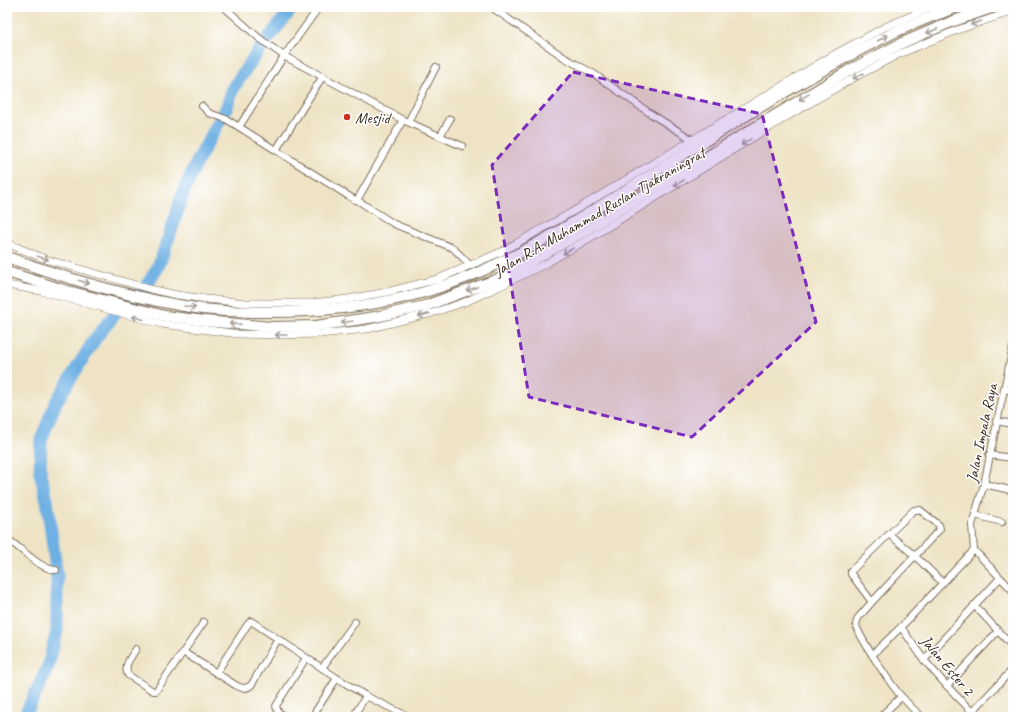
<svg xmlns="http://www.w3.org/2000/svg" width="1020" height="724" font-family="Caveat,sans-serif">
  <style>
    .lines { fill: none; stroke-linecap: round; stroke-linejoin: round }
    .river { stroke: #6eb0e3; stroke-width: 13 }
    .minor-casing { stroke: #7a6b58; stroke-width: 8 }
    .tertiary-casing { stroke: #7a6b58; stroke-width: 8 }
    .trunk-casing { stroke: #7a6b58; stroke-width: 12 }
    .minor { stroke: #fff; stroke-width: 6 }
    .tertiary { stroke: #fff; stroke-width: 7 }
    .trunk { stroke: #fff; stroke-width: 10 }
    .oneway { stroke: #a79f9a }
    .marked { fill: #7b2cbf; fill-opacity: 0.2; stroke: #7b2cbf; stroke-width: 3; stroke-dasharray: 8 5; stroke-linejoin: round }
    .poi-dot { fill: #c8321e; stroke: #fff; stroke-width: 1.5 }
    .labels { text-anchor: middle; stroke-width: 3; stroke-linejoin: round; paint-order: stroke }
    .poi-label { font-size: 16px; fill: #3b2a1e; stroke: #fff; text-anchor: start }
    .street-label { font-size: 16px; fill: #3b2a1e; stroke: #fff }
  </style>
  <rect width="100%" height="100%" fill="#fff"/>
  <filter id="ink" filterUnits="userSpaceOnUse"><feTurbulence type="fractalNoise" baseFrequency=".025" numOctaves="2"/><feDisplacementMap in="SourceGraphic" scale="8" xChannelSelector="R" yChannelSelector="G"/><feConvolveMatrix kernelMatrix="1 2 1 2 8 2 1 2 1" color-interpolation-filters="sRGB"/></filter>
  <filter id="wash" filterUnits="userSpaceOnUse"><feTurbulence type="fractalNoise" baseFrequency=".012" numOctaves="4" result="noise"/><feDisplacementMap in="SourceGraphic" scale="16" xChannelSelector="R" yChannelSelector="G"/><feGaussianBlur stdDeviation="0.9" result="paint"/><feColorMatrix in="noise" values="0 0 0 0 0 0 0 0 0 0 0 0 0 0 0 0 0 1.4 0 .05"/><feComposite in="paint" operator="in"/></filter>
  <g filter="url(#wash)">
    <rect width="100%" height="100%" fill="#eee3c5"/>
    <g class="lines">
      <!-- river -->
      <path class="river" d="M 24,717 L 48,667 L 57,630 L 57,577 L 47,500 L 40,473 L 41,440 L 56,402 L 95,339 L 119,309 L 143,292 L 158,267 L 170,234 L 185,188 L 199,158 L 226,109 L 233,88 L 259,50 L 293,7"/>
    </g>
  </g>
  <g filter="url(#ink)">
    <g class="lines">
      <!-- minor casing -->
      <g class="minor-casing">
        <g id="minor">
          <path d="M 224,7 L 259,38 L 284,56 L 403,120 L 462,146"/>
          <path d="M 494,9 L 565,58 L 594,74 L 651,114 L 693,140"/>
          <path d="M 202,106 L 209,113 L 226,119 L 239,127 L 355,200 L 357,200 L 360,195 L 403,120"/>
          <path d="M 408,122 L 436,67"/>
          <path d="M 239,127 L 284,56 L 319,7"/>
          <path d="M 440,136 L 450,119"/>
          <path d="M 276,150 L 323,76"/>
          <path d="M 357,200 L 394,224 L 453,248 L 471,266"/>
          <path d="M 1004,389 L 1013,391"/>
          <path d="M 996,421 L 1013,424"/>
          <path d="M 989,455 L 1013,458"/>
          <path d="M 984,484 L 1010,490"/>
          <path d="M 975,515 L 1002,522"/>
          <path d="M 889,534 L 915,556 L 942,582"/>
          <path d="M 7,539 C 22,548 39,569 56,570"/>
          <path d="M 974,550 L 1013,591"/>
          <path d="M 872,602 L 851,574 L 851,571 L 914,510 L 920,510 L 939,525 L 940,529 L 872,602 L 858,618 L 856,624 C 857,634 893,688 902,697 C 908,704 915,711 922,717"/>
          <path d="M 974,605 L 1013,647"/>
          <path d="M 901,627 L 924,660 L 947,686 L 977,717"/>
          <path d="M 136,649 C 131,657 123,666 128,675 L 153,691 L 156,691 L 204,622"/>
          <path d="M 183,652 L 237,686 C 243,689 248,689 252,684 L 278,639"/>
          <path d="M 872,655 L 901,627 L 974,550 L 972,525 L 984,484 L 1013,347"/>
          <path d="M 924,660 L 1000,578"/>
          <path d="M 322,668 L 355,622"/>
          <path d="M 216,673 L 248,624 L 251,621 L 337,678 L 366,696 L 409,717"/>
          <path d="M 947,686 L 998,631"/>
          <path d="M 286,717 L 278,712 L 276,706 L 306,658"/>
          <path d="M 312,717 L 337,678"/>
          <path d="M 353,717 L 366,696"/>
          <path d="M 880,717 L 901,697"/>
          <path d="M 967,717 L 1013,669"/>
        </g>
      </g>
      <!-- tertiary casing -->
      <g class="tertiary-casing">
        <g id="tertiary">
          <path d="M 7,243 L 45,259 L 150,289 L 177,295 L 206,299 L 246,303 L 312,303 L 348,299 L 387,292 L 438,279 L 501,252 L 574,211 L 835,54 L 885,27 L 932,7"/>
          <path d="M 7,285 L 41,291 L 162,324 L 239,334 L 280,335 L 319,334 L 367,329 L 432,313 L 465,302 L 500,286 L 545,264 L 593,236 L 788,116 L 848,81 L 899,54 L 957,30 L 1013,11"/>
        </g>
      </g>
      <!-- trunk casing -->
      <g class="trunk-casing">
        <g id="trunk">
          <path d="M 7,257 C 70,280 136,299 202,309 C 219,311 237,312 254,312 C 313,313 371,308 428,291 C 506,268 575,221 644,179 C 724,130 804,77 889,35 C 911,24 934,16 956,7"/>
          <path d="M 7,272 L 64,290 L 165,316 L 205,321 L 272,327 L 316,326 L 375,317 L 425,306 L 504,277 L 583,232 L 848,71 L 902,43 L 951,22 L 994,7"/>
        </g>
      </g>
      <!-- minor -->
      <use href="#minor" class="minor"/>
      <!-- tertiary -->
      <use href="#tertiary" class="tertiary"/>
      <!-- trunk -->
      <use href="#trunk" class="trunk"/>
    </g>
    <!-- one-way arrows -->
    <defs><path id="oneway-shaft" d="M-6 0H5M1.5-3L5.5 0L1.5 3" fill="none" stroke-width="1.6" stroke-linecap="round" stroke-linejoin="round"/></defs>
    <g class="oneway">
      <use href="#oneway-shaft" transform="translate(976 23) rotate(161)"/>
      <use href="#oneway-shaft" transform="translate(932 31) rotate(157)"/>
      <use href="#oneway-shaft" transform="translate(883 38) rotate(-28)"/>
      <use href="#oneway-shaft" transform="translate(858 76) rotate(152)"/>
      <use href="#oneway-shaft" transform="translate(804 97) rotate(149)"/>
      <use href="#oneway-shaft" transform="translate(746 142) rotate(148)"/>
      <use href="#oneway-shaft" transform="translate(679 183) rotate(149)"/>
      <use href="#oneway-shaft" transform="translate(568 251) rotate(150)"/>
      <use href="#oneway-shaft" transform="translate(43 258) rotate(18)"/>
      <use href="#oneway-shaft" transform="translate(84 282) rotate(16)"/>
      <use href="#oneway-shaft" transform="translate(472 289) rotate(159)"/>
      <use href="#oneway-shaft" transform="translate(190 307) rotate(9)"/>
      <use href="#oneway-shaft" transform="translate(424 315) rotate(166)"/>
      <use href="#oneway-shaft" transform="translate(138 318) rotate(-166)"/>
      <use href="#oneway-shaft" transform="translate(347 322) rotate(171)"/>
      <use href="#oneway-shaft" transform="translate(235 324) rotate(-176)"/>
      <use href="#oneway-shaft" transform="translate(281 335) rotate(180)"/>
    </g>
  </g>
  <!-- marked area -->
  <path class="marked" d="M 573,72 L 762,114 L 816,322 L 692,437 L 529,397 L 492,165 Z"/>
  <!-- markers -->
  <circle class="poi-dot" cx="347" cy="117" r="4"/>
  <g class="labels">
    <!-- poi labels -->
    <g class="poi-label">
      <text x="355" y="123">Mesjid</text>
    </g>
    <!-- street labels -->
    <g class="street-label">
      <text transform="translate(599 211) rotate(-30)" y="6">Jalan R.A. Muhammad Ruslan Tjakraningrat</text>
      <text transform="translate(981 433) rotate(-78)" y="6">Jalan Impala Raya</text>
      <text transform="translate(948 665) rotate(50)" y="6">Jalan Ester 2</text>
    </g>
  </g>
  <!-- margin -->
  <rect width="1020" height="724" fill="none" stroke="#fff" stroke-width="24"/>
</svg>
